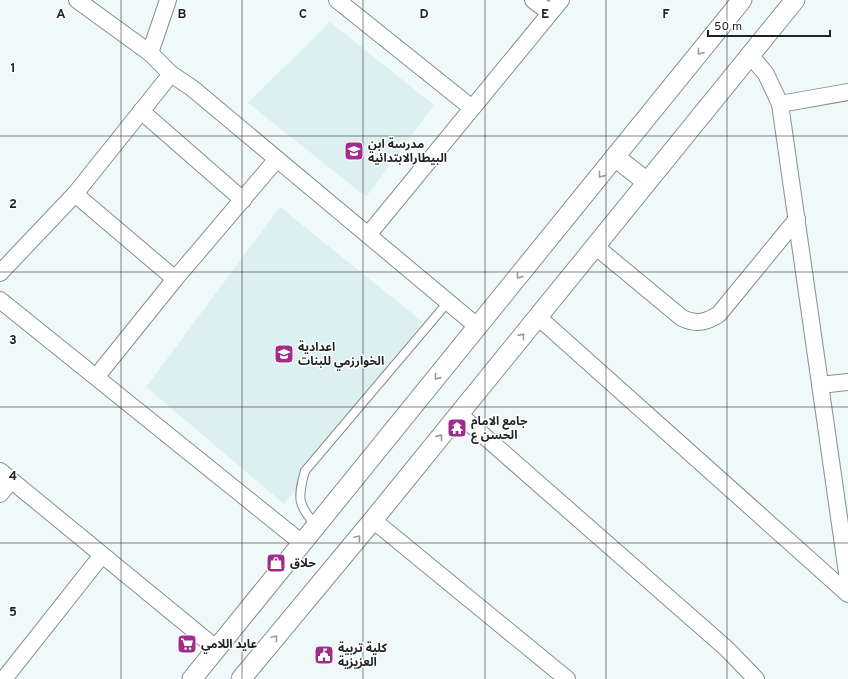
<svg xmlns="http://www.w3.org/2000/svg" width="848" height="679" font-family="Overpass,'Noto Sans Arabic',sans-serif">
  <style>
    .built { fill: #ddf0f1 }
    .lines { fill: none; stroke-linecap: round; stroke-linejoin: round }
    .service-casing { stroke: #868e8f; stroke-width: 10 }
    .minor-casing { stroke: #868e8f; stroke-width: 18 }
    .tertiary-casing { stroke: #868e8f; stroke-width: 21 }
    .service { stroke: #fff; stroke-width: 8 }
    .minor { stroke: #fff; stroke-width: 16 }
    .tertiary { stroke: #fff; stroke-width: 19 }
    .oneway { stroke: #9a9c9c }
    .grid { fill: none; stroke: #1f2323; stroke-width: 1; stroke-opacity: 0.55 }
    .labels { text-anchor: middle; stroke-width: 3; stroke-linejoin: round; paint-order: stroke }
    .poi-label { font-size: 12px; font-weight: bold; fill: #1f2323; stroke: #fff; text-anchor: start }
    .grid-label { font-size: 13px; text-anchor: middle; font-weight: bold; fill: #1f2323; stroke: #fff; stroke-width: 3; stroke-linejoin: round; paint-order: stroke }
  </style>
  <rect width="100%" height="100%" fill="#f0f9fa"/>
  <!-- built -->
  <g class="built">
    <path d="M 330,22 L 434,105 L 366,197 L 248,103 Z"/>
    <path d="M 280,207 L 423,322 L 284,504 L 146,387 Z"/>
  </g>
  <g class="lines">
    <!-- service casing -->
    <g class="service-casing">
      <path id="service" d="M 316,526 C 298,504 297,499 305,471 L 448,302"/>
    </g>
    <!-- minor casing -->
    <g class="minor-casing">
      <g id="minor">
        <path d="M 77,0 L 150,53 L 171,74 L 192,88 L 478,327"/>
        <path d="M 337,0 L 472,108"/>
        <path d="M 533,0 L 550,13"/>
        <path d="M 150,53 L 168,0"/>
        <path d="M 750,55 L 766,74 L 780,104 L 848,580"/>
        <path d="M 780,104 L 848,92"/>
        <path d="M 141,111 L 243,200"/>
        <path d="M 75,194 L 175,279"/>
        <path d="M 368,235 L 561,0"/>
        <path d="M 595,246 L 682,318 C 696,325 707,322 719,314 L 797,219"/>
        <path d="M 0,273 L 75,194 L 171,74"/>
        <path d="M 0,300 L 302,543"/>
        <path d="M 538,317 L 848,594"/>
        <path d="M 97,376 L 175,279 L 277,159"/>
        <path d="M 820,385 L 848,382"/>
        <path d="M 459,414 L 727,649 L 756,679"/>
        <path d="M 0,471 L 217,649"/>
        <path d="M 0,494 L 11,481"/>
        <path d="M 373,520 L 567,679"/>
        <path d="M 4,679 L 102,555"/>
      </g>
    </g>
    <!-- tertiary casing -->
    <g class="tertiary-casing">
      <g id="tertiary">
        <path d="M 615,157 L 647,182"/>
        <path d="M 192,679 L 742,0"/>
        <path d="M 241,679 L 373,520 L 795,0"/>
      </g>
    </g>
    <!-- service -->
    <use href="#service" class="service"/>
    <!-- minor -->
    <use href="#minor" class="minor"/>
    <!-- tertiary -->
    <use href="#tertiary" class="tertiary"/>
  </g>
  <!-- one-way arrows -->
  <defs><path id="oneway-chevron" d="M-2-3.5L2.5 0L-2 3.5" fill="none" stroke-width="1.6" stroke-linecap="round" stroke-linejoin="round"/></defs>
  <g class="oneway">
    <use href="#oneway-chevron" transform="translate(700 52) rotate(129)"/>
    <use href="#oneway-chevron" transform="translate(601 175) rotate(129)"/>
    <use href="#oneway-chevron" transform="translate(519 276) rotate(129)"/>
    <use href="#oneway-chevron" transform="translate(522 336) rotate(-51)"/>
    <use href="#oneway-chevron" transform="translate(437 377) rotate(129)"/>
    <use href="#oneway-chevron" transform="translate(440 437) rotate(-51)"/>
    <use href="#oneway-chevron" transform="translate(358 538) rotate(-50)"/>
    <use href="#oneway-chevron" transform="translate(275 638) rotate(-50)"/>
  </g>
  <!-- grid -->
  <path class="grid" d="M 121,0 L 121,679M 242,0 L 242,679M 363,0 L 363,679M 485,0 L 485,679M 606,0 L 606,679M 727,0 L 727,679M 0,136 L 848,136M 0,272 L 848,272M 0,407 L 848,407M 0,543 L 848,543"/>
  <!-- icons -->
  <defs>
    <g id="school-square" transform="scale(1)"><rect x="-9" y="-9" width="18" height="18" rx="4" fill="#a02d89" stroke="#fff"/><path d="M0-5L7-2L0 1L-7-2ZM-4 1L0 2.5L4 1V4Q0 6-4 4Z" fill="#fff"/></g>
    <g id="temple-square" transform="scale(1)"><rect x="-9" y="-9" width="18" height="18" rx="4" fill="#a02d89" stroke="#fff"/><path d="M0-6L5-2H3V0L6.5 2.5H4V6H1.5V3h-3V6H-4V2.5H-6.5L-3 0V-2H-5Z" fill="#fff"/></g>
    <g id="shop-square" transform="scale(1)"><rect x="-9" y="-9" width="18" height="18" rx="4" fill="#a02d89" stroke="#fff"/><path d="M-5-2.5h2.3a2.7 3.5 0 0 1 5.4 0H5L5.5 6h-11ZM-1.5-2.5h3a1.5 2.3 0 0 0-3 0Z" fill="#fff"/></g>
    <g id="supermarket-square" transform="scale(1)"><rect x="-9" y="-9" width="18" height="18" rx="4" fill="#a02d89" stroke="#fff"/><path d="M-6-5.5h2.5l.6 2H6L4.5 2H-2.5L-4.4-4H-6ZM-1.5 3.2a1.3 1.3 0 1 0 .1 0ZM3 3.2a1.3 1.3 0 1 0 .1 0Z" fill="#fff"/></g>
    <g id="civic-square" transform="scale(1)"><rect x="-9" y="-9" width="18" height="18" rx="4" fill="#a02d89" stroke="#fff"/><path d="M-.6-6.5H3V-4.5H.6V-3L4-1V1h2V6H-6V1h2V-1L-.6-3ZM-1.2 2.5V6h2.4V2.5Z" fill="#fff"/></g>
  </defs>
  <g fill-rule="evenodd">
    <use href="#school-square" x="354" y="151"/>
    <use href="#school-square" x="284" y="354"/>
    <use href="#temple-square" x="457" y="428"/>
    <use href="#shop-square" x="276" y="563"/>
    <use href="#supermarket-square" x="187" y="644"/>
    <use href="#civic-square" x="324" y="655"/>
  </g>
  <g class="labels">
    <!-- poi labels -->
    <g class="poi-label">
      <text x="368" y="148">مدرسة ابن<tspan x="368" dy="14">البيطارالابتدائية</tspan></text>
      <text x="298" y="351">اعدادية<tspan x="298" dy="14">الخوارزمي للبنات</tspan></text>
      <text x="471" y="425">جامع الامام<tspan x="471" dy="14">الحسن ع</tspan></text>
      <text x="290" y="567">حلاق</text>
      <text x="201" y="648">عايد اللامي</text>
      <text x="338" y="652">كلية تربية<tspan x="338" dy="14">العزيزية</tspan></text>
    </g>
  </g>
  <g class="grid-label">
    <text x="61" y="18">A</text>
    <text x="182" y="18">B</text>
    <text x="303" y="18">C</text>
    <text x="424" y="18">D</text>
    <text x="545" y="18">E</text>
    <text x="666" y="18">F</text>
    <text x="13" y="72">1</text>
    <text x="13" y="208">2</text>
    <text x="13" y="344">3</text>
    <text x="13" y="480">4</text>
    <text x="13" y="616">5</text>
  </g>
  <!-- scale -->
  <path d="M708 30v6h122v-6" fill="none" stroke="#1f2323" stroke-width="2"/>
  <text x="714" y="30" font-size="12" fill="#1f2323" stroke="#ffffff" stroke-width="3" paint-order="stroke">50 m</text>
</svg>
